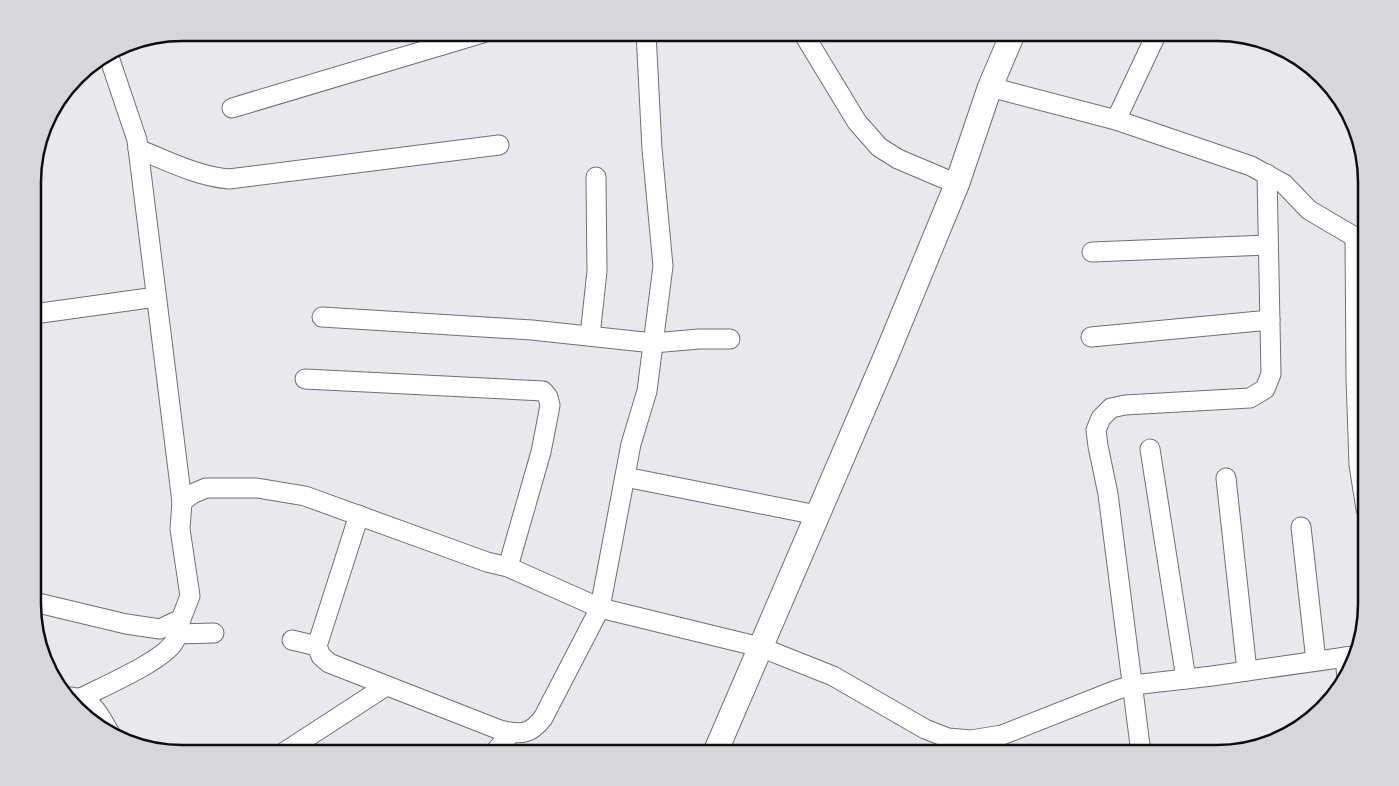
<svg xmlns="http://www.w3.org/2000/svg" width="1399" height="786" font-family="'Archivo Narrow',sans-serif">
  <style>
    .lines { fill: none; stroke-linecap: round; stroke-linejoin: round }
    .minor-casing { stroke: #707074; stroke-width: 21 }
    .tertiary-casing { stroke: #707074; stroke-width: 26 }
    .minor { stroke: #fff; stroke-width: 19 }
    .tertiary { stroke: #fff; stroke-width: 24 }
    .rim { fill: none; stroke: #0e0e0f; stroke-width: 2.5 }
  </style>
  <rect width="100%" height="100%" fill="#e8e8ed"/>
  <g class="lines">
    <!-- minor casing -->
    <g class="minor-casing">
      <g id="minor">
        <path d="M 803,33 L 857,122 L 879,147 L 898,159 L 957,184"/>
        <path d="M 108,54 L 137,140 L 182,502"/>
        <path d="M 990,87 L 1116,120 L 1157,33"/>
        <path d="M 232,108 L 483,33"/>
        <path d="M 1116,120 L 1251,166 L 1284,184 L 1309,210 L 1331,223 L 1355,237 L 1366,237"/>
        <path d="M 138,149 C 168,161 197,176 229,179 L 499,145"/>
        <path d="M 1355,237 L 1356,378 L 1359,465 L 1366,509"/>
        <path d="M 1092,252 L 1268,245"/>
        <path d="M 34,314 L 156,297"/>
        <path d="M 322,317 L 532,330 L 653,343 L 699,339 L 730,339"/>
        <path d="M 590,336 L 597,271 L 596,177"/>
        <path d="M 1091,337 L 1270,320"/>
        <path d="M 305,379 L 543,391 L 548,397 L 550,405 L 548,416 L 541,452 L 508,567"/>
        <path d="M 1150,449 L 1186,679"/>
        <path d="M 625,477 L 817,515"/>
        <path d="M 1226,478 L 1247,671"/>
        <path d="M 359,515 L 317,646 L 321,656 L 329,663 L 500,730 C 520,735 530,735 543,718 L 600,608 L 631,444 L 647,391 L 663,266 L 652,149 L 646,33"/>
        <path d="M 1301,527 L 1316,661"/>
        <path d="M 34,602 L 126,624 L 160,629 L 181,619 L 190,596 L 180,529 L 182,502 L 192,494 L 206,488 L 257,488 L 305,496 L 487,562 L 508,567 L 600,608 L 760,647 L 833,676 L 925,729 L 948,738 L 971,740 L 1002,735 L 1116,690 L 1133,685 L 1212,676 L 1353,656"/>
        <path d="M 177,634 L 214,633"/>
        <path d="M 292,640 L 317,646"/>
        <path d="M 1345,657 L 1347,678"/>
        <path d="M 71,697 C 94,699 100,717 111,735"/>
        <path d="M 81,698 C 102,687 163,661 174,642 C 178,636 179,626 181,619"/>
        <path d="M 283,753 L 386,686"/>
        <path d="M 494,753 L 511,733"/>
        <path d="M 1141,753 L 1108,494 L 1098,446 L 1096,430 L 1101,418 L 1111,408 L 1125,405 L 1250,398 L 1265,389 L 1271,374 L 1267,174"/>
      </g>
    </g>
    <!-- tertiary casing -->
    <g class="tertiary-casing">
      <path id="tertiary" d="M 715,753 L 886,356 L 957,184 L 990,87 L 1013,33"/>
    </g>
    <!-- minor -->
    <use href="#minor" class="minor"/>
    <!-- tertiary -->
    <use href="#tertiary" class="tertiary"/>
  </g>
  <!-- crop -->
  <path d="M0 0H1399V786H0ZM182 41H1217A141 141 0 0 1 1358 182V604A141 141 0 0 1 1217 745H182A141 141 0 0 1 41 604V182A141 141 0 0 1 182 41Z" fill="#d7d7db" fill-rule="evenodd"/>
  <path class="rim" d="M182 41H1217A141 141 0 0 1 1358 182V604A141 141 0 0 1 1217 745H182A141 141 0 0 1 41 604V182A141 141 0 0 1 182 41Z"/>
</svg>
